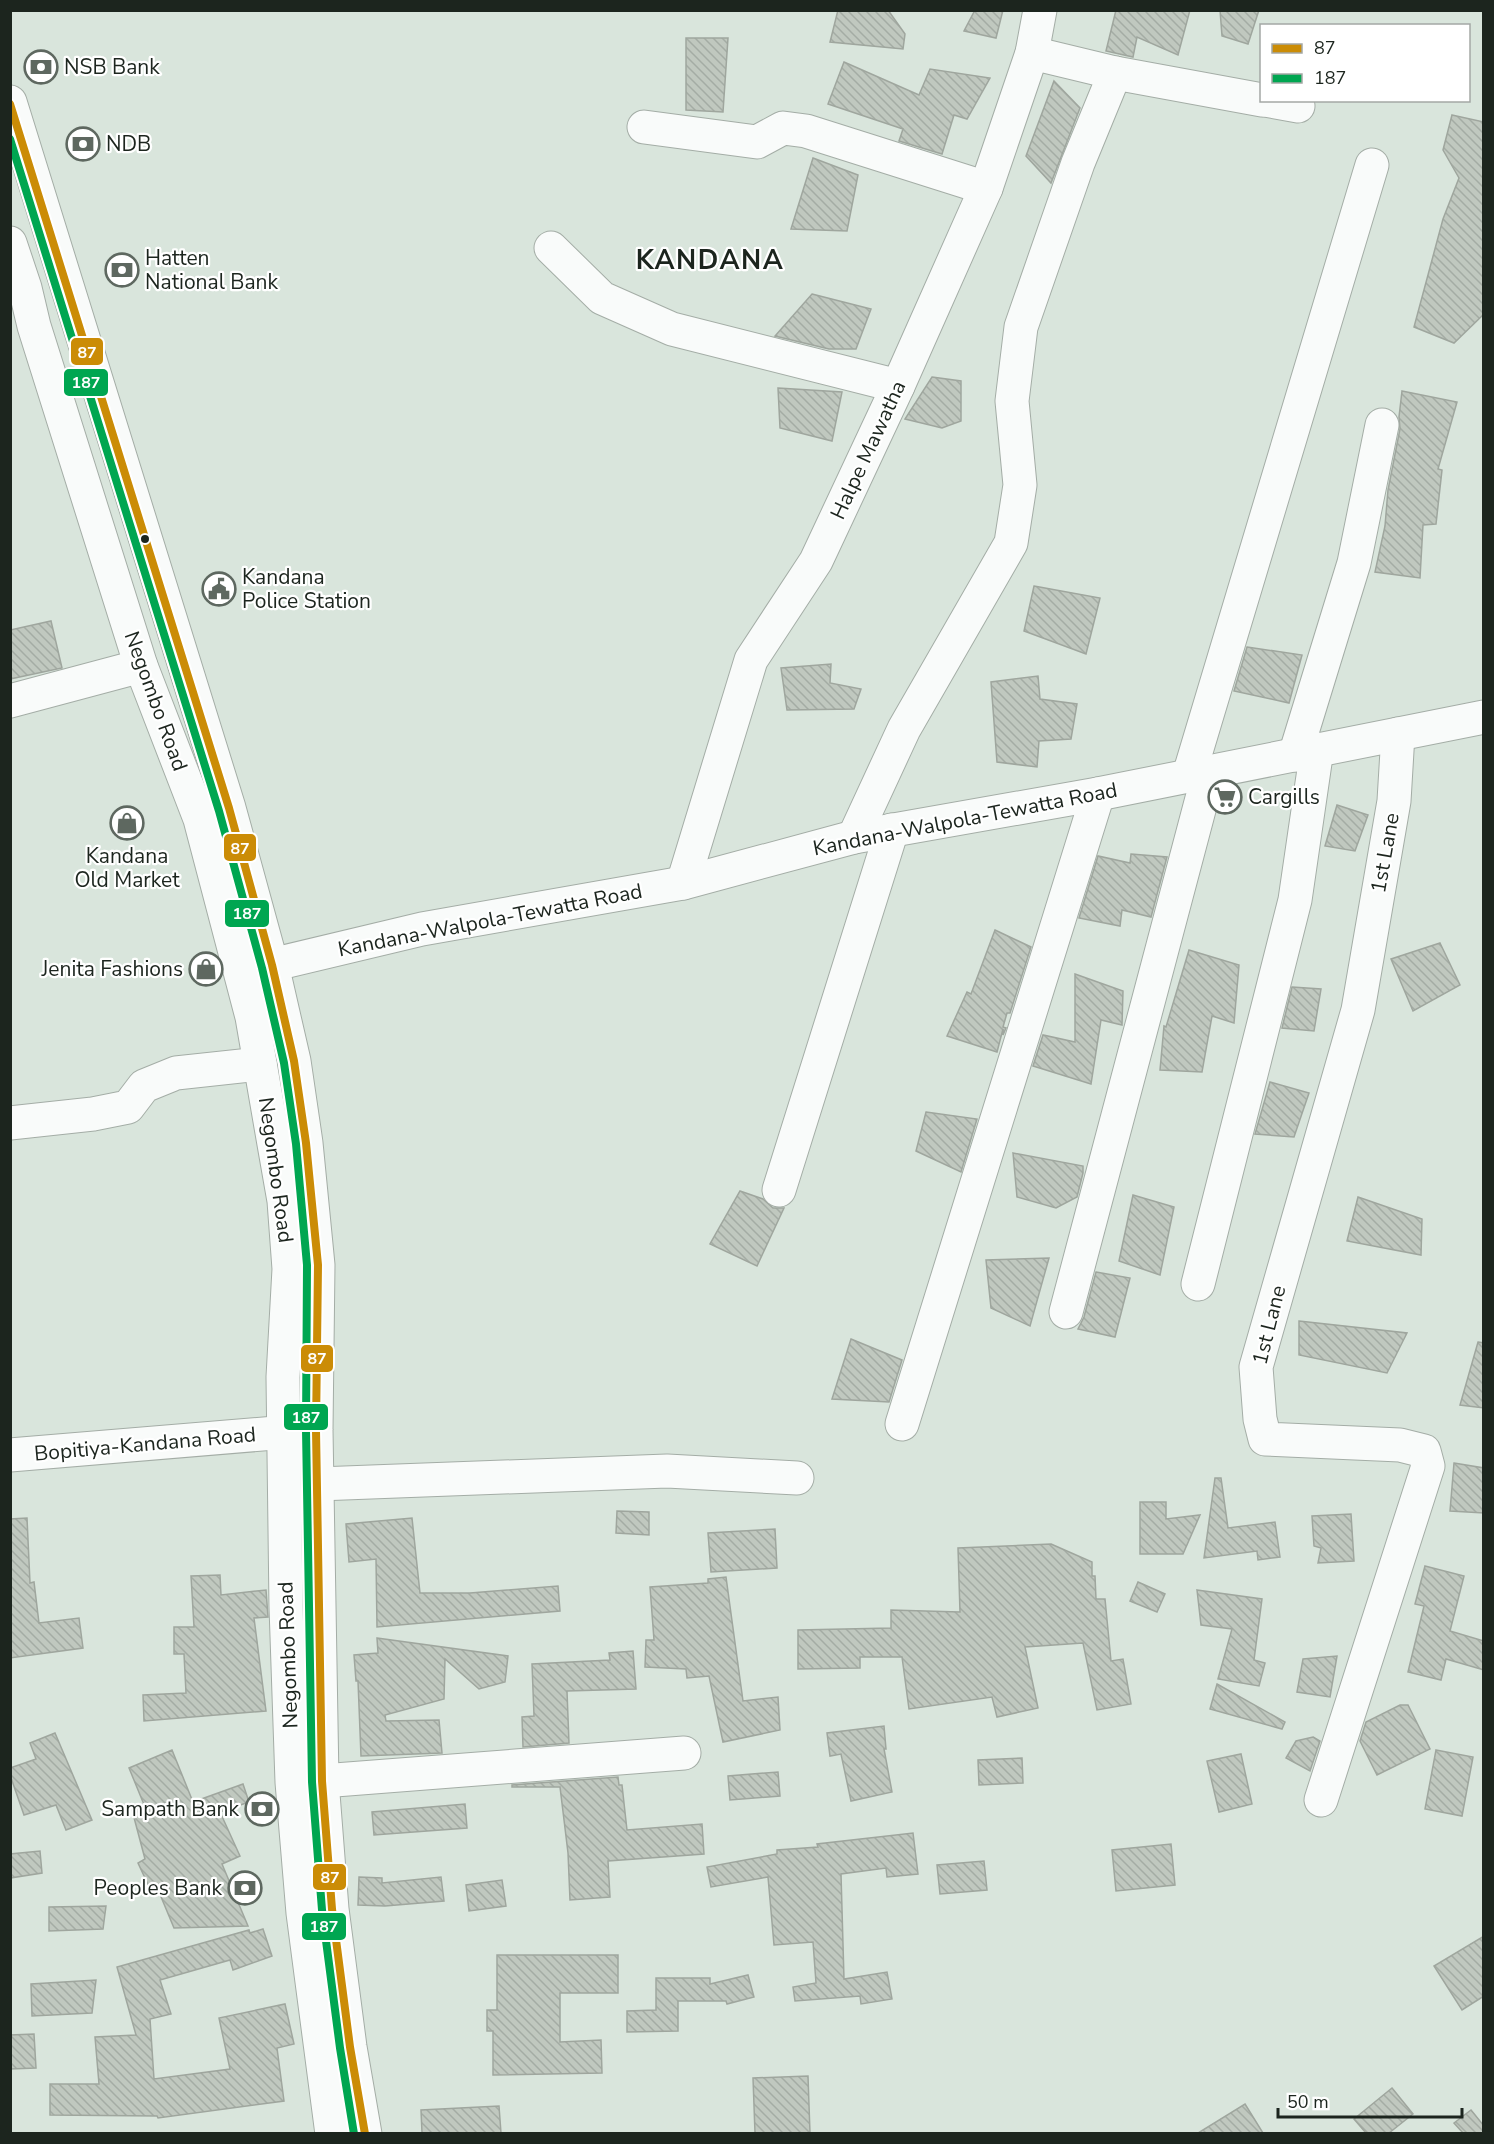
<svg xmlns="http://www.w3.org/2000/svg" width="1494" height="2144" font-family="'Nunito Sans',sans-serif">
  <style>
    .building { fill: url(#building-back-hatch); stroke: #9fa69e; stroke-width: 1.5 }
    .lines { fill: none; stroke-linecap: round; stroke-linejoin: round }
    .minor-casing { stroke: #a4ada6; stroke-width: 35 }
    .major-casing { stroke: #a4ada6; stroke-width: 35 }
    .highway-casing { stroke: #a4ada6; stroke-width: 35 }
    .minor { stroke: #f9fbfa; stroke-width: 33 }
    .major { stroke: #f9fbfa; stroke-width: 33 }
    .highway { stroke: #f9fbfa; stroke-width: 33 }
    .bus-1-casing { stroke: #fff; stroke-width: 12 }
    .bus-2-casing { stroke: #fff; stroke-width: 12 }
    .bus-1 { stroke: #cb8c06; stroke-width: 8 }
    .bus-2 { stroke: #00a651; stroke-width: 8 }
    .bus-dot { fill: #1c251e; stroke: #fff; stroke-width: 2 }
    .labels { text-anchor: middle; stroke-width: 4.5; stroke-linejoin: round; paint-order: stroke }
    .poi-label { font-size: 21px; fill: #1c251e; stroke: #fff; text-anchor: start }
    .street-label { font-size: 21px; fill: #1c251e; stroke: #fff }
    .district-label { font-size: 27px; font-weight: bold; letter-spacing: 1.5px; fill: #1c251e; stroke: #fff }
    .line-badge { stroke: #fff; stroke-width: 2 }
    .badge-label { font-size: 16px; text-anchor: middle; font-weight: bold; fill: #fff }
  </style>
  <defs>
    <pattern id="building-back-hatch" width="6" height="6" patternUnits="userSpaceOnUse" patternTransform="scale(1.5)"><rect width="6" height="6" fill="#c0c8bf"/><path d="M-1 5l2 2M0 0l6 6M5-1l2 2" fill="none" stroke="#a4aca4"/></pattern>
  </defs>
  <rect width="100%" height="100%" fill="#d9e5dc"/>
  <!-- building -->
  <g class="building">
    <path d="M 838,10 L 888,10 L 905,34 L 903,49 L 830,42 Z"/>
    <path d="M 975,10 L 1003,10 L 996,38 L 964,31 Z"/>
    <path d="M 1116,10 L 1190,10 L 1178,55 L 1137,37 L 1133,57 L 1106,51 Z"/>
    <path d="M 1220,10 L 1259,10 L 1248,44 L 1222,36 Z"/>
    <path d="M 686,38 L 728,38 L 723,112 L 686,110 Z"/>
    <path d="M 844,62 L 919,95 L 930,69 L 990,78 L 967,119 L 954,115 L 942,154 L 899,141 L 903,129 L 828,104 Z"/>
    <path d="M 1054,81 L 1080,108 L 1051,183 L 1026,156 Z"/>
    <path d="M 1452,115 L 1484,122 L 1484,314 L 1454,343 L 1414,327 L 1443,219 L 1459,178 L 1443,150 Z"/>
    <path d="M 813,158 L 858,175 L 847,231 L 791,229 Z"/>
    <path d="M 812,294 L 871,309 L 856,349 L 829,349 L 775,336 Z"/>
    <path d="M 932,377 L 961,381 L 961,421 L 942,428 L 905,419 Z"/>
    <path d="M 778,388 L 842,392 L 832,441 L 780,428 Z"/>
    <path d="M 1402,391 L 1457,402 L 1438,469 L 1442,470 L 1436,524 L 1423,525 L 1420,578 L 1375,572 L 1385,526 L 1388,490 L 1400,429 L 1399,417 Z"/>
    <path d="M 1034,586 L 1100,598 L 1086,654 L 1024,631 Z"/>
    <path d="M 51,621 L 62,668 L 10,679 L 10,630 Z"/>
    <path d="M 1247,647 L 1302,655 L 1289,703 L 1234,691 Z"/>
    <path d="M 831,664 L 830,683 L 861,689 L 854,709 L 787,710 L 781,668 Z"/>
    <path d="M 1038,676 L 1040,699 L 1077,704 L 1071,739 L 1039,741 L 1037,767 L 997,762 L 991,682 Z"/>
    <path d="M 1337,805 L 1368,815 L 1355,851 L 1325,846 Z"/>
    <path d="M 1131,854 L 1167,857 L 1151,917 L 1122,910 L 1120,926 L 1079,918 L 1098,856 L 1130,863 Z"/>
    <path d="M 995,930 L 1031,947 L 1010,1013 L 1007,1013 L 1003,1027 L 1006,1028 L 1003,1035 L 1003,1029 L 997,1052 L 947,1036 L 967,992 L 971,994 Z"/>
    <path d="M 1440,943 L 1460,985 L 1413,1011 L 1391,959 Z"/>
    <path d="M 1189,950 L 1239,965 L 1234,1023 L 1212,1016 L 1202,1072 L 1160,1070 L 1164,1026 L 1166,1027 Z"/>
    <path d="M 1075,974 L 1123,991 L 1122,1025 L 1101,1020 L 1091,1084 L 1033,1066 L 1043,1035 L 1075,1042 Z"/>
    <path d="M 1292,987 L 1321,989 L 1314,1031 L 1282,1028 Z"/>
    <path d="M 1270,1082 L 1309,1093 L 1294,1137 L 1255,1134 Z"/>
    <path d="M 926,1112 L 977,1119 L 961,1172 L 916,1151 Z"/>
    <path d="M 1013,1153 L 1083,1166 L 1083,1173 L 1077,1197 L 1056,1208 L 1017,1197 Z"/>
    <path d="M 740,1191 L 763,1199 L 773,1208 L 784,1208 L 757,1266 L 710,1244 Z"/>
    <path d="M 1133,1195 L 1174,1207 L 1160,1275 L 1119,1261 Z"/>
    <path d="M 1358,1197 L 1422,1219 L 1421,1255 L 1347,1241 Z"/>
    <path d="M 1049,1258 L 1030,1326 L 991,1308 L 986,1260 Z"/>
    <path d="M 1096,1272 L 1130,1278 L 1115,1337 L 1078,1329 L 1084,1317 Z"/>
    <path d="M 1299,1321 L 1407,1333 L 1387,1373 L 1299,1355 Z"/>
    <path d="M 851,1339 L 902,1360 L 889,1402 L 832,1399 Z"/>
    <path d="M 1478,1342 L 1484,1343 L 1484,1408 L 1460,1405 Z"/>
    <path d="M 1454,1463 L 1484,1468 L 1484,1513 L 1450,1511 Z"/>
    <path d="M 1215,1478 L 1221,1478 L 1228,1528 L 1275,1522 L 1280,1557 L 1258,1560 L 1257,1551 L 1204,1558 Z"/>
    <path d="M 1140,1502 L 1166,1502 L 1166,1519 L 1200,1515 L 1183,1554 L 1140,1554 Z"/>
    <path d="M 617,1511 L 649,1512 L 649,1535 L 616,1533 Z"/>
    <path d="M 1351,1514 L 1354,1561 L 1318,1563 L 1321,1548 L 1314,1546 L 1312,1516 Z"/>
    <path d="M 27,1518 L 30,1583 L 34,1582 L 39,1623 L 79,1618 L 83,1648 L 10,1658 L 10,1519 Z"/>
    <path d="M 412,1518 L 420,1593 L 470,1593 L 558,1586 L 560,1611 L 377,1627 L 376,1559 L 349,1562 L 346,1524 Z"/>
    <path d="M 775,1529 L 777,1568 L 711,1572 L 708,1533 Z"/>
    <path d="M 1051,1544 L 1092,1562 L 1092,1576 L 1095,1576 L 1096,1599 L 1105,1599 L 1111,1661 L 1123,1659 L 1131,1704 L 1097,1710 L 1083,1643 L 1025,1647 L 1038,1708 L 997,1717 L 992,1697 L 909,1709 L 902,1657 L 860,1657 L 860,1668 L 798,1669 L 798,1630 L 891,1628 L 891,1610 L 960,1612 L 958,1548 Z"/>
    <path d="M 1425,1566 L 1464,1576 L 1450,1631 L 1484,1641 L 1484,1670 L 1446,1659 L 1441,1680 L 1408,1672 L 1424,1606 L 1415,1604 Z"/>
    <path d="M 220,1575 L 221,1595 L 266,1590 L 268,1617 L 254,1618 L 266,1711 L 144,1721 L 143,1695 L 186,1693 L 184,1654 L 174,1654 L 174,1627 L 194,1627 L 191,1576 Z"/>
    <path d="M 726,1577 L 743,1701 L 778,1697 L 780,1730 L 723,1742 L 709,1676 L 687,1678 L 686,1669 L 645,1667 L 646,1640 L 654,1640 L 650,1587 L 708,1583 L 708,1579 Z"/>
    <path d="M 1138,1582 L 1165,1594 L 1157,1612 L 1130,1601 Z"/>
    <path d="M 1197,1590 L 1262,1599 L 1254,1660 L 1265,1663 L 1259,1686 L 1218,1679 L 1232,1629 L 1201,1625 Z"/>
    <path d="M 377,1638 L 508,1656 L 505,1682 L 479,1689 L 445,1659 L 444,1699 L 385,1715 L 386,1721 L 439,1720 L 442,1753 L 361,1756 L 358,1681 L 356,1681 L 354,1655 L 378,1653 Z"/>
    <path d="M 633,1651 L 636,1689 L 567,1691 L 569,1743 L 523,1747 L 522,1717 L 534,1716 L 532,1664 L 610,1660 L 609,1653 Z"/>
    <path d="M 1337,1656 L 1330,1697 L 1297,1692 L 1303,1659 Z"/>
    <path d="M 1217,1684 L 1285,1722 L 1282,1729 L 1210,1709 Z"/>
    <path d="M 1400,1705 L 1408,1705 L 1430,1749 L 1377,1775 L 1360,1741 L 1366,1722 Z"/>
    <path d="M 884,1726 L 886,1749 L 884,1749 L 892,1792 L 851,1801 L 841,1754 L 830,1756 L 827,1733 Z"/>
    <path d="M 55,1733 L 92,1820 L 66,1830 L 56,1805 L 24,1815 L 10,1775 L 10,1768 L 36,1759 L 30,1743 Z"/>
    <path d="M 1313,1737 L 1320,1741 L 1310,1771 L 1286,1758 L 1296,1741 Z"/>
    <path d="M 172,1750 L 193,1802 L 243,1784 L 249,1802 L 220,1812 L 240,1856 L 222,1864 L 248,1926 L 174,1928 L 159,1892 L 153,1895 L 138,1863 L 145,1859 L 132,1810 L 145,1807 L 129,1768 Z"/>
    <path d="M 1436,1750 L 1473,1757 L 1462,1816 L 1425,1809 Z"/>
    <path d="M 1241,1754 L 1252,1804 L 1219,1812 L 1207,1761 Z"/>
    <path d="M 1022,1758 L 1023,1783 L 979,1785 L 978,1760 Z"/>
    <path d="M 778,1772 L 780,1796 L 730,1800 L 728,1776 Z"/>
    <path d="M 618,1777 L 619,1785 L 622,1785 L 627,1830 L 702,1824 L 704,1854 L 608,1861 L 610,1897 L 570,1900 L 568,1853 L 560,1787 L 512,1787 L 512,1785 Z"/>
    <path d="M 465,1804 L 467,1828 L 374,1835 L 372,1812 Z"/>
    <path d="M 913,1833 L 918,1874 L 887,1877 L 886,1868 L 841,1874 L 844,1979 L 887,1972 L 892,1999 L 861,2004 L 860,1996 L 795,2001 L 793,1987 L 816,1983 L 813,1942 L 774,1945 L 768,1877 L 711,1887 L 707,1867 L 777,1854 L 777,1850 L 818,1847 L 817,1844 Z"/>
    <path d="M 1171,1844 L 1175,1885 L 1116,1891 L 1112,1850 Z"/>
    <path d="M 40,1851 L 42,1873 L 10,1878 L 10,1854 Z"/>
    <path d="M 984,1861 L 987,1890 L 940,1894 L 937,1865 Z"/>
    <path d="M 359,1877 L 382,1878 L 382,1883 L 441,1877 L 444,1901 L 385,1906 L 358,1905 Z"/>
    <path d="M 502,1880 L 506,1906 L 469,1911 L 466,1885 Z"/>
    <path d="M 106,1906 L 103,1929 L 49,1931 L 49,1907 Z"/>
    <path d="M 263,1929 L 272,1956 L 233,1970 L 230,1960 L 160,1980 L 171,2014 L 150,2019 L 154,2079 L 230,2069 L 219,2018 L 285,2004 L 294,2044 L 277,2048 L 284,2101 L 158,2118 L 157,2116 L 50,2115 L 50,2084 L 99,2084 L 95,2037 L 136,2035 L 117,1967 L 249,1930 L 250,1933 Z"/>
    <path d="M 1484,1936 L 1484,1996 L 1462,2010 L 1434,1966 Z"/>
    <path d="M 497,1955 L 618,1955 L 618,1993 L 560,1993 L 560,2042 L 601,2040 L 602,2073 L 493,2075 L 493,2031 L 487,2031 L 487,2010 L 497,2010 Z"/>
    <path d="M 748,1975 L 754,1997 L 727,2004 L 726,2001 L 678,2001 L 678,2031 L 627,2032 L 627,2011 L 656,2010 L 656,1978 L 710,1978 L 710,1984 Z"/>
    <path d="M 96,1980 L 92,2013 L 32,2016 L 31,1984 Z"/>
    <path d="M 34,2034 L 36,2068 L 10,2069 L 10,2035 Z"/>
    <path d="M 808,2076 L 810,2133 L 755,2133 L 753,2078 Z"/>
    <path d="M 1392,2088 L 1413,2114 L 1389,2133 L 1366,2133 L 1354,2119 Z"/>
    <path d="M 1245,2104 L 1263,2133 L 1198,2133 Z"/>
    <path d="M 499,2106 L 501,2133 L 422,2133 L 421,2110 Z"/>
    <path d="M 1471,2110 L 1484,2126 L 1484,2133 L 1463,2133 L 1454,2123 Z"/>
  </g>
  <g class="lines">
    <!-- minor casing -->
    <g class="minor-casing">
      <g id="minor">
        <path d="M 1032,53 L 1115,73 L 1262,100"/>
        <path d="M 1265,100 L 1298,106"/>
        <path d="M 644,127 L 757,142 L 783,128 L 806,131 L 986,188"/>
        <path d="M 551,248 L 602,298 L 672,329 L 898,386"/>
        <path d="M 10,701 L 141,666"/>
        <path d="M 1295,755 L 1354,563 L 1382,425"/>
        <path d="M 1189,775 L 1372,165"/>
        <path d="M 854,837 L 904,729 L 1011,543 L 1020,485 L 1012,401 L 1021,327 L 1078,163 L 1115,73"/>
        <path d="M 683,883 L 751,660 L 816,561 L 898,386 L 986,188 L 1032,53 L 1040,10"/>
        <path d="M 10,1123 L 93,1114 L 128,1107 L 144,1086 L 176,1073 L 260,1064"/>
        <path d="M 779,1190 L 892,830"/>
        <path d="M 1198,1284 L 1295,900 L 1317,749"/>
        <path d="M 1066,1312 L 1209,772"/>
        <path d="M 902,1424 L 1098,794"/>
        <path d="M 10,1455 L 311,1430"/>
        <path d="M 318,1484 L 667,1471 L 797,1478"/>
        <path d="M 322,1781 L 684,1753"/>
        <path d="M 1321,1800 L 1428,1466 L 1424,1451 L 1400,1445 L 1265,1439 L 1260,1419 L 1256,1367 L 1358,1010 L 1394,801 L 1398,734"/>
      </g>
    </g>
    <!-- major casing -->
    <g class="major-casing">
      <path id="major" d="M 246,971 L 422,929 L 683,883 L 854,837 L 1098,794 L 1484,717"/>
    </g>
    <!-- highway casing -->
    <g class="highway-casing">
      <g id="highway">
        <path d="M 10,102 L 229,808 L 272,965 L 294,1061 L 306,1143 L 318,1265 L 316,1430 L 322,1781 L 332,1909 L 350,2047 L 365,2134"/>
        <path d="M 10,243 L 25,288 L 34,326 L 141,666 L 200,819 L 252,1017 L 274,1144 L 284,1201 L 289,1269 L 283,1377 L 286,1607 L 292,1782 L 303,1913 L 332,2134"/>
      </g>
    </g>
    <!-- minor -->
    <use href="#minor" class="minor"/>
    <!-- major -->
    <use href="#major" class="major"/>
    <!-- highway -->
    <use href="#highway" class="highway"/>
    <!-- bus-1 casing -->
    <g class="bus-1-casing">
      <path id="bus-1" d="M 10,104 L 229,808 L 272,965 L 294,1061 L 306,1143 L 318,1265 L 316,1430 L 322,1781 L 332,1909 L 350,2047 L 365,2134"/>
    </g>
    <!-- bus-2 casing -->
    <g class="bus-2-casing">
      <path id="bus-2" d="M 10,139 L 219,811 L 262,968 L 284,1063 L 296,1144 L 307,1265 L 306,1430 L 312,1782 L 322,1910 L 340,2048 L 354,2134"/>
    </g>
    <!-- bus-1 -->
    <use href="#bus-1" class="bus-1"/>
    <!-- bus-2 -->
    <use href="#bus-2" class="bus-2"/>
  </g>
  <!-- icons -->
  <defs>
    <g id="bank-ring" transform="scale(1.725)"><circle r="9.5" fill="#fff" stroke="#5e6860" stroke-width="1.5"/><path d="M-6-4H6V4H-6ZM0-2.3a2.3 2.3 0 1 0 0 4.6a2.3 2.3 0 1 0 0-4.6Z" fill="#5e6860"/></g>
    <g id="civic-ring" transform="scale(1.725)"><circle r="9.5" fill="#fff" stroke="#5e6860" stroke-width="1.5"/><path d="M-.6-6.5H3V-4.5H.6V-3L4-1V1h2V6H-6V1h2V-1L-.6-3ZM-1.2 2.5V6h2.4V2.5Z" fill="#5e6860"/></g>
    <g id="supermarket-ring" transform="scale(1.725)"><circle r="9.5" fill="#fff" stroke="#5e6860" stroke-width="1.5"/><path d="M-6-5.5h2.5l.6 2H6L4.5 2H-2.5L-4.4-4H-6ZM-1.5 3.2a1.3 1.3 0 1 0 .1 0ZM3 3.2a1.3 1.3 0 1 0 .1 0Z" fill="#5e6860"/></g>
    <g id="shop-ring" transform="scale(1.725)"><circle r="9.5" fill="#fff" stroke="#5e6860" stroke-width="1.5"/><path d="M-5-2.5h2.3a2.7 3.5 0 0 1 5.4 0H5L5.5 6h-11ZM-1.5-2.5h3a1.5 2.3 0 0 0-3 0Z" fill="#5e6860"/></g>
  </defs>
  <g fill-rule="evenodd">
    <use href="#bank-ring" x="41" y="67"/>
    <use href="#bank-ring" x="83" y="144"/>
    <use href="#bank-ring" x="122" y="270"/>
    <use href="#civic-ring" x="219" y="589"/>
    <use href="#supermarket-ring" x="1225" y="797"/>
    <use href="#shop-ring" x="127" y="823"/>
    <use href="#shop-ring" x="206" y="969"/>
    <use href="#bank-ring" x="262" y="1809"/>
    <use href="#bank-ring" x="245" y="1888"/>
  </g>
  <!-- markers -->
  <circle class="bus-dot" cx="145" cy="539" r="5"/>
  <g class="labels">
    <!-- poi labels -->
    <g class="poi-label">
      <text x="64" y="74">NSB Bank</text>
      <text x="106" y="151">NDB</text>
      <text x="145" y="265">Hatten<tspan x="145" dy="24">National Bank</tspan></text>
      <text x="242" y="584">Kandana<tspan x="242" dy="24">Police Station</tspan></text>
      <text x="1248" y="804">Cargills</text>
      <text x="127" y="863" text-anchor="middle">Kandana<tspan x="127" dy="24">Old Market</tspan></text>
      <text x="183" y="976" text-anchor="end">Jenita Fashions</text>
      <text x="239" y="1816" text-anchor="end">Sampath Bank</text>
      <text x="222" y="1895" text-anchor="end">Peoples Bank</text>
    </g>
    <!-- street labels -->
    <g class="street-label">
      <text transform="translate(868 450) rotate(-65)" y="7">Halpe Mawatha</text>
      <text transform="translate(156 701) rotate(70)" y="7">Negombo Road</text>
      <text transform="translate(965 819) rotate(-11)" y="7">Kandana-Walpola-Tewatta Road</text>
      <text transform="translate(1385 853) rotate(-80)" y="7">1st Lane</text>
      <text transform="translate(490 920) rotate(-11)" y="7">Kandana-Walpola-Tewatta Road</text>
      <text transform="translate(276 1170) rotate(82)" y="7">Negombo Road</text>
      <text transform="translate(1269 1325) rotate(-76)" y="7">1st Lane</text>
      <text transform="translate(145 1444) rotate(-5)" y="7">Bopitiya-Kandana Road</text>
      <text transform="translate(288 1655) rotate(-92)" y="7">Negombo Road</text>
    </g>
    <!-- district labels -->
    <g class="district-label">
      <text x="710" y="269">KANDANA</text>
    </g>
  </g>
  <g class="line-badge">
    <rect x="70" y="337" width="34" height="29" rx="6" fill="#cb8c06"/>
    <rect x="63" y="368" width="46" height="29" rx="6" fill="#00a651"/>
    <rect x="223" y="833" width="34" height="29" rx="6" fill="#cb8c06"/>
    <rect x="224" y="899" width="46" height="29" rx="6" fill="#00a651"/>
    <rect x="300" y="1344" width="34" height="29" rx="6" fill="#cb8c06"/>
    <rect x="283" y="1403" width="46" height="28" rx="6" fill="#00a651"/>
    <rect x="312" y="1863" width="35" height="28" rx="6" fill="#cb8c06"/>
    <rect x="301" y="1912" width="46" height="29" rx="6" fill="#00a651"/>
  </g>
  <g class="badge-label">
    <text x="87" y="358">87</text>
    <text x="86" y="388">187</text>
    <text x="240" y="854">87</text>
    <text x="247" y="919">187</text>
    <text x="317" y="1364">87</text>
    <text x="306" y="1423">187</text>
    <text x="330" y="1883">87</text>
    <text x="324" y="1932">187</text>
  </g>
  <!-- border -->
  <rect width="1494" height="2144" fill="none" stroke="#1c251e" stroke-width="24"/>
  <!-- legend -->
  <rect x="1260" y="24" width="210" height="78" fill="#ffffff" stroke="#a4a8a5" stroke-width="1.5"/>
  <rect x="1272" y="44" width="30" height="9" fill="#cb8c06" stroke="#a4a8a5" stroke-width="1.5"/>
  <text x="1314" y="54" font-size="18" fill="#1c251e">87</text>
  <rect x="1272" y="74" width="30" height="9" fill="#00a651" stroke="#a4a8a5" stroke-width="1.5"/>
  <text x="1314" y="84" font-size="18" fill="#1c251e">187</text>
  <!-- scale -->
  <path d="M1278 2108v9h184v-9" fill="none" stroke="#1c251e" stroke-width="3"/>
  <text x="1287" y="2108" font-size="18" fill="#1c251e" stroke="#ffffff" stroke-width="4.5" paint-order="stroke">50 m</text>
</svg>
